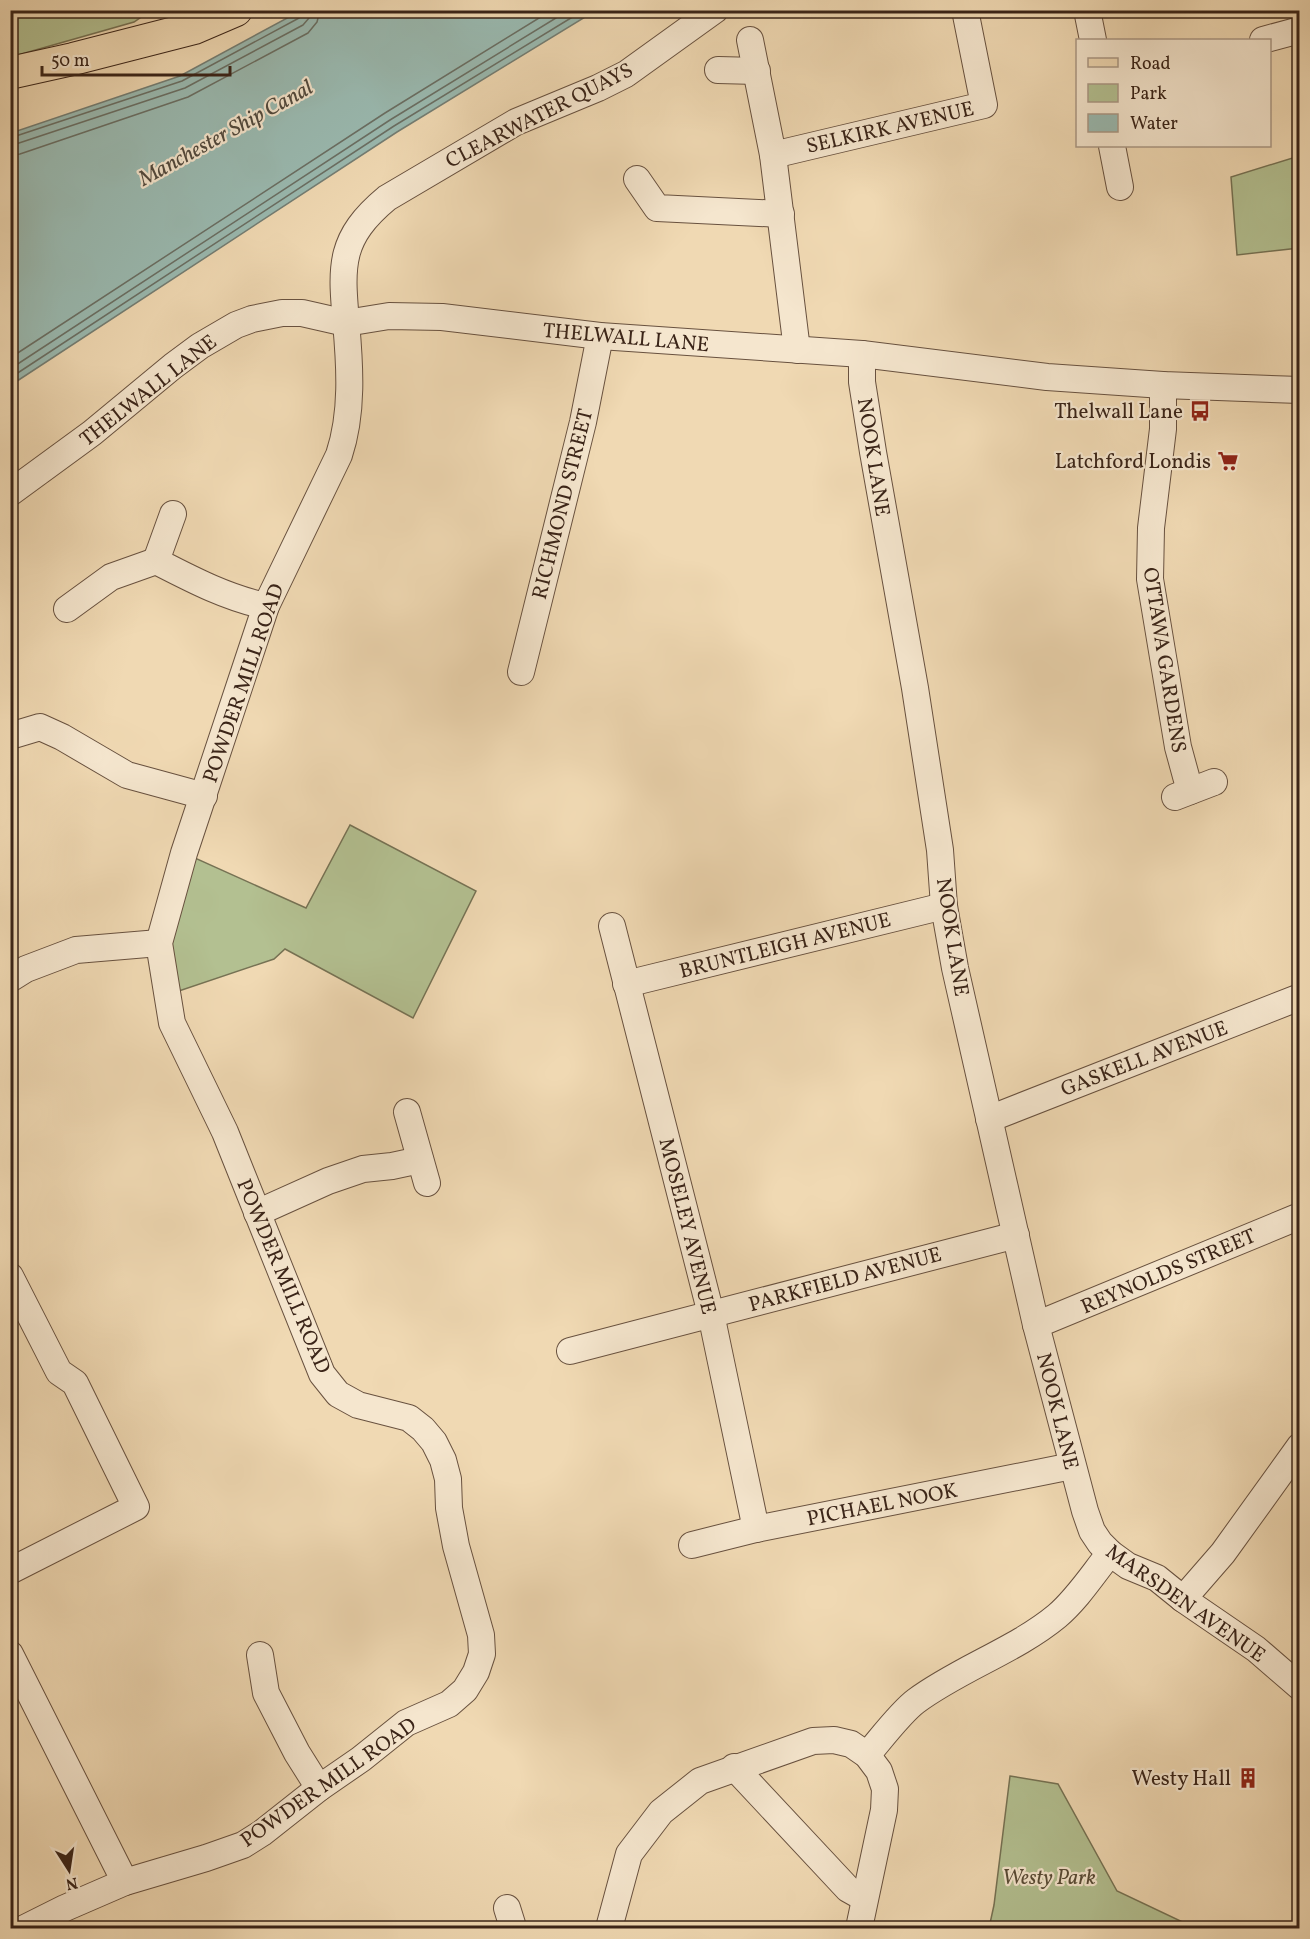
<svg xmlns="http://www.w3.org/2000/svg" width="1310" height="1939" font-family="Vollkorn,serif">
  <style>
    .green { fill: #b3c091; stroke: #767254; stroke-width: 1.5 }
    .water { fill: #9abab1; stroke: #747e74; stroke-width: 1.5 }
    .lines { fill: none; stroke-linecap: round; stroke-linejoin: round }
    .shore { stroke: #6a6f64; stroke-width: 1.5 }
    .minor-casing { stroke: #68513f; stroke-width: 28 }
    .major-casing { stroke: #3a2418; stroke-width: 34 }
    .minor { stroke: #f5e6ce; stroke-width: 26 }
    .major { stroke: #f0d9b3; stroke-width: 32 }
    .labels { text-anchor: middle; stroke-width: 4.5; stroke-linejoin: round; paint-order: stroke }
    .street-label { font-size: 21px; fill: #3a2418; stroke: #f5e6ce }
    .poi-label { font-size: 21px; fill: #3a2418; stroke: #f5e6ce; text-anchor: end }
    .park-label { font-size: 21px; font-style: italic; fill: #584b36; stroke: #f5e6ce }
    .water-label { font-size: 22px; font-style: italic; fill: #524a3e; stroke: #f5e6ce }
  </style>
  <rect width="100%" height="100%" fill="#f0d9b3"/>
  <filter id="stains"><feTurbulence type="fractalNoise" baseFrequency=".00333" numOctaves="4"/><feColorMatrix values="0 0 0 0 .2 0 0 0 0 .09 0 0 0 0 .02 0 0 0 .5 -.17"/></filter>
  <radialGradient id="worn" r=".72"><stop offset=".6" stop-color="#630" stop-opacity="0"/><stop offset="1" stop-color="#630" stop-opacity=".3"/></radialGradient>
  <!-- green -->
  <g class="green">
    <path d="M 10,11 L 150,11 L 134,22 L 18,55 L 11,26 Z"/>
    <path d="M 1299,156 L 1299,248 L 1237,255 L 1231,177 Z"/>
    <path d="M 350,825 L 476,891 L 413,1018 L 285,949 L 274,959 L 167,995 L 165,985 L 184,853 L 306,908 Z"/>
    <path d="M 1010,1776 L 1058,1784 L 1117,1891 L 1193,1927 L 1299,1924 L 1299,1928 L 989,1928 L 994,1905 Z"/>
  </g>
  <!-- water -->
  <path class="water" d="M 302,10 L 595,11 L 397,132 L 11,385 L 11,133 L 180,76 Z"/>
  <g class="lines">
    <!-- shore -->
    <g class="shore">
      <path d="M 10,138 L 182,81 L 299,18 L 302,15 L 303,10"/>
      <path d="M 10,146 L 185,88 L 303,25 L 309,18 L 311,10"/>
      <path d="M 10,155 L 20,154 L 188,97 L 308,33 L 317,22 L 320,10"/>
      <path d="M 10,358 L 385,113 L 552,10"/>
      <path d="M 10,369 L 390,120 L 569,10"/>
      <path d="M 10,378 L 394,126 L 584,10"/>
    </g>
    <!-- minor casing -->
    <g class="minor-casing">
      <g id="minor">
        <path d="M 1087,10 L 1093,40"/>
        <path d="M 750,40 L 773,155 L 797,350"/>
        <path d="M 1263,40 L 1300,30"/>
        <path d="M 718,70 L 757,71"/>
        <path d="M 1112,146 L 1120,187"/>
        <path d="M 773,155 L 984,105 L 965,10"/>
        <path d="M 637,179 L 657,208 L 781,214"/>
        <path d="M 862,354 L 862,382 L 873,452 L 915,688 L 940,850 L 944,906 L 955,968 L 1036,1325 L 1085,1511 L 1092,1531 L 1100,1543 L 1110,1553 L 1128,1566 L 1157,1578 L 1183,1599 L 1256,1649 L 1300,1687"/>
        <path d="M 1163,385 L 1163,429 L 1151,528 L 1150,579 L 1178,747 L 1190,791"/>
        <path d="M 10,493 L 92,433 L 173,366 L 200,346 L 236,325 L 252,319 L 282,313 L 302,313 L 346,323 L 389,316 L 442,317 L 600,336 L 862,354 L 1047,377 L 1163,385 L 1300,390"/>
        <path d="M 173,514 L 156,561 C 191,579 227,598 266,606"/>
        <path d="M 67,609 L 111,577 L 156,561"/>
        <path d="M 521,672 L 583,422 L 600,336"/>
        <path d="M 10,736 L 40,727 L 62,737 L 127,775 L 204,796"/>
        <path d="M 1175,797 L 1214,782"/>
        <path d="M 612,926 L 711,1314 L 756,1529"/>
        <path d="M 10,979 L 26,969 L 76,950 L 159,943"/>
        <path d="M 626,984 L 944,906"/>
        <path d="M 407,1112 L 427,1183"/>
        <path d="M 989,1119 L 1300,997"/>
        <path d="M 257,1213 L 328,1181 L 363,1169 L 392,1166 L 420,1160"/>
        <path d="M 10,1276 L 59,1372 L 75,1383 L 136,1507 L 10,1571"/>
        <path d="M 1036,1325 L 1300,1216"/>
        <path d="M 570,1351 L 1016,1235"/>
        <path d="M 692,1545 L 756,1529 L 1072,1466"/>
        <path d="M 1183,1599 L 1223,1553 L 1300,1446"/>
        <path d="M 10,1654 L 125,1882"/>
        <path d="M 260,1655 L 266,1693 L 297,1753 L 319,1788"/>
        <path d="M 867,1755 C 880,1740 901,1712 916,1701 C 959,1669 1016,1650 1057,1616 C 1078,1598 1093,1574 1110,1553"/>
        <path d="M 734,1767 L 848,1889 L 864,1898"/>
        <path d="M 507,1908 L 512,1924 L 511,1928"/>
        <path d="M 25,1928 L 65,1908 L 125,1882 L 206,1858 L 243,1845 L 262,1833 L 319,1788 L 361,1759 L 406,1723 L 449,1704 L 465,1690 L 476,1672 L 482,1654 L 481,1635 L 456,1546 L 449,1508 L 448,1479 L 443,1460 L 434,1442 L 423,1429 L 409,1418 L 358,1405 L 338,1394 L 322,1374 L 225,1132 L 172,1023 L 159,943 L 184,853 L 266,606 L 339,455 C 353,413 350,366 346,322 C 341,265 339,238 387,198 L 516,122 L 598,88 L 626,74 L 715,10"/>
        <path d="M 609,1928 L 629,1854 L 661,1812 L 700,1781 L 813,1741 L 834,1740 L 851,1744 L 867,1755 L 879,1771 L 885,1789 L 884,1810 L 859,1928"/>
      </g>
    </g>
    <!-- major casing -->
    <g class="major-casing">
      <path id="major" d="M 10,73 L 73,59 L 194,28 L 236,10"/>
    </g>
    <!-- minor -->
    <use href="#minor" class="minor"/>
    <!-- major -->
    <use href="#major" class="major"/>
  </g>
  <!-- icons -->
  <defs>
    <g id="bus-bare" transform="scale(1.62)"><path d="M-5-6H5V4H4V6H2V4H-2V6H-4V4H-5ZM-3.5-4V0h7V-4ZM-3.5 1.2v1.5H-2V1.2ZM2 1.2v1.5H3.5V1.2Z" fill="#8f2418" stroke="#f5e6ce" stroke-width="2.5" paint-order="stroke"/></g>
    <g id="supermarket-bare" transform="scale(1.62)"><path d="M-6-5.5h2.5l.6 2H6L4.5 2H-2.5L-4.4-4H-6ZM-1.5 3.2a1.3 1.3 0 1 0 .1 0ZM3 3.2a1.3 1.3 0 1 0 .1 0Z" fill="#8f2418" stroke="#f5e6ce" stroke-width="2.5" paint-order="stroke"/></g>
    <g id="building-bare" transform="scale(1.62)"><path d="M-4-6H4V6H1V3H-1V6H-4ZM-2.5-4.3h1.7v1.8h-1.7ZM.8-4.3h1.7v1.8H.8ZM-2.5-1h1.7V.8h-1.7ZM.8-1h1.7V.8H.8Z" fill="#8f2418" stroke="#f5e6ce" stroke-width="2.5" paint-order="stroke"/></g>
  </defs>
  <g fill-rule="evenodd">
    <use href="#bus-bare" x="1200" y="411"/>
    <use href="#supermarket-bare" x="1228" y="461"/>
    <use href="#building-bare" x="1248" y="1778"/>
  </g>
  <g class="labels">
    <!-- street labels -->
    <g class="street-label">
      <text transform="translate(539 115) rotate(-27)" y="7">CLEARWATER QUAYS</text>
      <text transform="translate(890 127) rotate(-13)" y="7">SELKIRK AVENUE</text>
      <text transform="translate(626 337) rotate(5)" y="7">THELWALL LANE</text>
      <text transform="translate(148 390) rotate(-38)" y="7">THELWALL LANE</text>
      <text transform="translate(874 457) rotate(81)" y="7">NOOK LANE</text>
      <text transform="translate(562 504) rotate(-76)" y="7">RICHMOND STREET</text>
      <text transform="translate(1165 660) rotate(81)" y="7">OTTAWA GARDENS</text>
      <text transform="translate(243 683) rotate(-71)" y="7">POWDER MILL ROAD</text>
      <text transform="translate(953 937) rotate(81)" y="7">NOOK LANE</text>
      <text transform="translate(785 945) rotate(-14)" y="7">BRUNTLEIGH AVENUE</text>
      <text transform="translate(1144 1058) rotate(-21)" y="7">GASKELL AVENUE</text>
      <text transform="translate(688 1226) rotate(76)" y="7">MOSELEY AVENUE</text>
      <text transform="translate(1168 1271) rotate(-23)" y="7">REYNOLDS STREET</text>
      <text transform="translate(284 1276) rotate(67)" y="7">POWDER MILL ROAD</text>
      <text transform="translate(845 1279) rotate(-15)" y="7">PARKFIELD AVENUE</text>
      <text transform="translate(1058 1411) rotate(76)" y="7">NOOK LANE</text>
      <text transform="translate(882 1504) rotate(-11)" y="7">PICHAEL NOOK</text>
      <text transform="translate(1186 1603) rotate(35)" y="7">MARSDEN AVENUE</text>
      <text transform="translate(328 1782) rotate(-35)" y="7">POWDER MILL ROAD</text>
    </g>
    <!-- poi labels -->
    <g class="poi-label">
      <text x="1183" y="418">Thelwall Lane</text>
      <text x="1211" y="468">Latchford Londis</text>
      <text x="1231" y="1785">Westy Hall</text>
    </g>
    <!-- park labels -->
    <g class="park-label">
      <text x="1049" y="1884">Westy Park</text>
    </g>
    <!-- water labels -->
    <g class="water-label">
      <text transform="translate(225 132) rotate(-29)" y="8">Manchester Ship Canal</text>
    </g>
  </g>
  <!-- margin -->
  <rect width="1310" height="1939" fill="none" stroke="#f0d9b3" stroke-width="36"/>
  <rect x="12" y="12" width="1286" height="1915" fill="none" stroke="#3a2418" stroke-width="3"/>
  <rect x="18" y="18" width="1274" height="1903" fill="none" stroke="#3a2418" stroke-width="1.5"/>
  <!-- legend -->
  <rect x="1076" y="39" width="195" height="108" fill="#f5e6ce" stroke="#aa9885" stroke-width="1.5"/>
  <rect x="1088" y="58" width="30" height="9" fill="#f0d9b3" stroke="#aa9885" stroke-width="1.5"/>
  <text x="1130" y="69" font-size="18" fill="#3a2418">Road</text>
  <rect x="1088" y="84" width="30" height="18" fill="#b3c091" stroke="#aa9885" stroke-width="1.5"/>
  <text x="1130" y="99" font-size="18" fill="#3a2418">Park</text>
  <rect x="1088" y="114" width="30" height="18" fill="#9abab1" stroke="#aa9885" stroke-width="1.5"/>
  <text x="1130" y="129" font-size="18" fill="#3a2418">Water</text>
  <!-- north arrow -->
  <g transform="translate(69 1870) rotate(168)" stroke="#f5e6ce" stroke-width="4.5" paint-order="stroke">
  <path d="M0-4.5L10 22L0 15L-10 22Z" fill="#3a2418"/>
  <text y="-9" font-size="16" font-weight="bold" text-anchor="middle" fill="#3a2418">N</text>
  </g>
  <!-- scale -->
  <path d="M42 66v9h188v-9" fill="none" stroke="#3a2418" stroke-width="3"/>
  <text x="51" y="66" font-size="18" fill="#3a2418" stroke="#f5e6ce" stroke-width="4.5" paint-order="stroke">50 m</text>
  <rect width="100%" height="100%" filter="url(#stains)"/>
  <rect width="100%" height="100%" fill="url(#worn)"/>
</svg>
